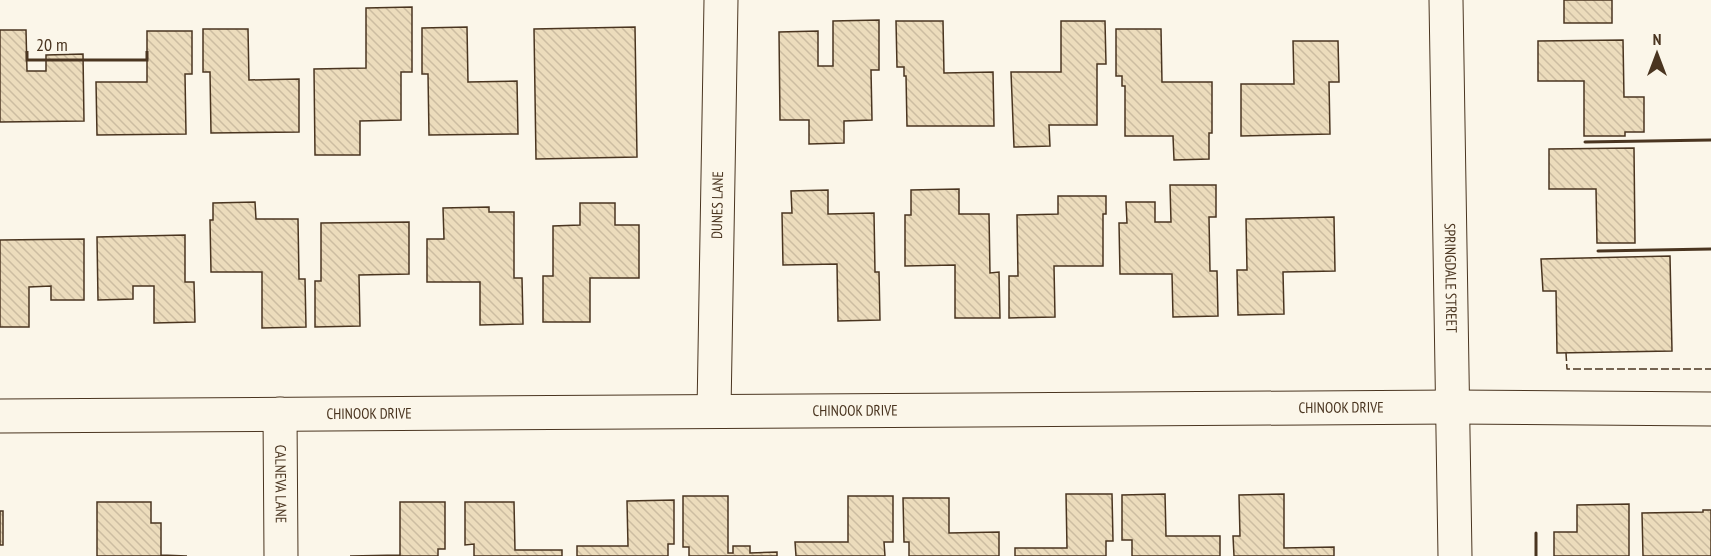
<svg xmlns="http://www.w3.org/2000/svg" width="1711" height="556" font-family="'PT Sans Narrow',sans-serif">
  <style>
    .building { fill: url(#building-back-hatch); stroke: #4a3520; stroke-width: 1.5 }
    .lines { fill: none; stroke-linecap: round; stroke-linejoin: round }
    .minor-casing { stroke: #4a3520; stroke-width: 35 }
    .major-casing { stroke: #4a3520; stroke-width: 35 }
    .minor { stroke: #fbf6e9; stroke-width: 33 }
    .major { stroke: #fbf6e9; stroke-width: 33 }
    .fence { stroke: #4a3520; stroke-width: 1.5; stroke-dasharray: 8 3; stroke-linecap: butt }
    .wall { stroke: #4a3520; stroke-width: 3 }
    .labels { text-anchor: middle; stroke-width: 4.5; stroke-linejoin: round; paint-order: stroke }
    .street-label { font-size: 15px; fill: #4a3520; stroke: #fbf6e9 }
  </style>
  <defs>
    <pattern id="building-back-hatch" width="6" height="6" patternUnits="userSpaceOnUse" patternTransform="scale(1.5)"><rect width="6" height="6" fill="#ecdcbc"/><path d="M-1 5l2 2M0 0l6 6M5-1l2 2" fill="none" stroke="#ccbda1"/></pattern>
  </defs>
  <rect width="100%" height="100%" fill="#fbf6e9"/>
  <!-- building -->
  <g class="building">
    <rect x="1564" y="0" width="48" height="23"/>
    <path d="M 412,7 L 412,72 L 401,72 L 401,120 L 360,121 L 360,155 L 315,155 L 314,69 L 366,68 L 366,8 Z"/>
    <path d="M 879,20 L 879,70 L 871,70 L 872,120 L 844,121 L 844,143 L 809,144 L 809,120 L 780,120 L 779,32 L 818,31 L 818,66 L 833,66 L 833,21 Z"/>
    <path d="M 896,21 L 943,21 L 944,73 L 993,72 L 994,126 L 907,126 L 906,76 L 904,76 L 904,67 L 897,67 Z"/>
    <path d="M 1061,21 L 1105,21 L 1106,64 L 1097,64 L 1097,125 L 1049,125 L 1050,146 L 1014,147 L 1011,72 L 1061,72 Z"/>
    <path d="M 467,27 L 468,82 L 517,81 L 518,134 L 429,135 L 428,74 L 422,74 L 422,28 Z"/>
    <path d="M 635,27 L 637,157 L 536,159 L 534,29 Z"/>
    <path d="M 203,29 L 248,29 L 249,80 L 299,79 L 299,132 L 211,133 L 210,72 L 203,72 Z"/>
    <path d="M 1116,29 L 1161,29 L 1162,82 L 1212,82 L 1212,133 L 1209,133 L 1209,159 L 1174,160 L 1173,136 L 1125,136 L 1125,86 L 1122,86 L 1122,76 L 1116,76 Z"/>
    <path d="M 0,30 L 26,30 L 27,71 L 46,71 L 46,55 L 83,54 L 84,121 L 0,122 Z"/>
    <path d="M 147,31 L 192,31 L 192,74 L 185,74 L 186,134 L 97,135 L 96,82 L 147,82 Z"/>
    <path d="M 1623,40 L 1624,97 L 1644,97 L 1644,132 L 1625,132 L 1625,136 L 1584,136 L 1584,81 L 1538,81 L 1538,41 Z"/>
    <path d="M 1293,41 L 1338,41 L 1339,82 L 1329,82 L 1330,134 L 1241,136 L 1241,84 L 1294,84 Z"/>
    <path d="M 1634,148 L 1635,243 L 1597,243 L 1596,189 L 1549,189 L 1549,149 Z"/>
    <path d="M 1170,185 L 1216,185 L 1216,217 L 1209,217 L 1210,271 L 1217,271 L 1218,316 L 1173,317 L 1172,274 L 1120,274 L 1119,223 L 1127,223 L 1126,202 L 1155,202 L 1155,222 L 1171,222 Z"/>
    <path d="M 959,189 L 959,214 L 989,214 L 990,273 L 999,272 L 1000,318 L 955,318 L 955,265 L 905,266 L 905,215 L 911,215 L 911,190 Z"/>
    <path d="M 828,190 L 828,214 L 874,213 L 875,272 L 879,272 L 880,320 L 838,321 L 837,264 L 783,265 L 782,213 L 792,213 L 791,191 Z"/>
    <path d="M 1058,196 L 1106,196 L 1106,214 L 1103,214 L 1103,266 L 1054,266 L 1055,317 L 1009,318 L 1009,276 L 1018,276 L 1017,215 L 1058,214 Z"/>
    <path d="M 255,202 L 256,219 L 298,219 L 299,279 L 305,279 L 306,327 L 262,328 L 262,272 L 211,272 L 210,220 L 213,220 L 213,203 Z"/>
    <path d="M 580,203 L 615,203 L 615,225 L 639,225 L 639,278 L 590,278 L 590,322 L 543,322 L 543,276 L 553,276 L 553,226 L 580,225 Z"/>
    <path d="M 489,207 L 489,212 L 514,212 L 514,278 L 522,278 L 523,324 L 480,325 L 480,282 L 427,282 L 427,239 L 444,239 L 443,208 Z"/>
    <path d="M 1334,217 L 1335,271 L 1283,272 L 1284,314 L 1238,315 L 1237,270 L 1247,270 L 1246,219 Z"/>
    <path d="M 409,222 L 409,274 L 359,275 L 360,326 L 315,327 L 315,281 L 321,281 L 321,223 Z"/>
    <path d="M 185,235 L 185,282 L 194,282 L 195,322 L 154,323 L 154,286 L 133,286 L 133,299 L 98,300 L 97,237 Z"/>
    <path d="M 84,239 L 84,300 L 51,300 L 51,286 L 29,287 L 29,327 L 0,327 L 0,240 Z"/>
    <path d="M 1670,256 L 1672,351 L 1557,353 L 1556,291 L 1543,291 L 1541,259 Z"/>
    <path d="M 1066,494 L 1112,494 L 1113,541 L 1106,541 L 1106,556 L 1015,556 L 1015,548 L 1067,548 Z"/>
    <path d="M 1165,494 L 1166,536 L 1220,536 L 1220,556 L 1132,556 L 1132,540 L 1122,540 L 1122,495 Z"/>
    <path d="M 1284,494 L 1284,548 L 1334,547 L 1334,556 L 1234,556 L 1233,536 L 1240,536 L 1239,495 Z"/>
    <path d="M 683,496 L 728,496 L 728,553 L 733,553 L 733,546 L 750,546 L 750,553 L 777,552 L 777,556 L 689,556 L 689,547 L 683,547 Z"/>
    <path d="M 848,496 L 893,496 L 893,542 L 884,542 L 885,556 L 796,556 L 795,542 L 848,542 Z"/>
    <path d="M 903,498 L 949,498 L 949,533 L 999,532 L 999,556 L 909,556 L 909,542 L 904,542 Z"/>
    <path d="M 674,500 L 674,544 L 668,544 L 668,556 L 577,556 L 577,546 L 628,546 L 627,501 Z"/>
    <path d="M 97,502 L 151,502 L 151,523 L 161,523 L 161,555 L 187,556 L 97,556 Z"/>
    <path d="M 400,502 L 445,502 L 445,549 L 438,549 L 438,556 L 350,556 L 400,555 Z"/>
    <path d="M 465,502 L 514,502 L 515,550 L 562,550 L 562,556 L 474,556 L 474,544 L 465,545 Z"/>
    <path d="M 1629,504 L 1629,556 L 1554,556 L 1554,532 L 1577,532 L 1577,505 Z"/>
    <path d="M 1703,510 L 1711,510 L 1711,556 L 1643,556 L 1642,513 L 1703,512 Z"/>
    <rect x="0" y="511" width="3" height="34"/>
  </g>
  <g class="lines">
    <!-- minor casing -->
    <g class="minor-casing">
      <g id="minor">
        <path id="s1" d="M 714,411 L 721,0"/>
        <path id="s2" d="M 280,414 L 281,556"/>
        <path id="s3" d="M 0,416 L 1453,407 L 1711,409"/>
      </g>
    </g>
    <!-- major casing -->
    <g class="major-casing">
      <g id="major">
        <path id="s4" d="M 1446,0 L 1455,556"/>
      </g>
    </g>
    <!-- minor -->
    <use href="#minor" class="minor"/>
    <!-- major -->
    <use href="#major" class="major"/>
    <!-- fence -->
    <path class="fence" d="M 1566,353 L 1567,369 L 1711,369"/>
    <!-- wall -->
    <g class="wall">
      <path d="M 1585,142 L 1711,140"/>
      <path d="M 1598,251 L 1711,249"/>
      <path d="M 1536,533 L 1536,556"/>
    </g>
  </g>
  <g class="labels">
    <!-- street labels -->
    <g class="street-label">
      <text dy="5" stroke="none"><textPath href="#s1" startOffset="206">DUNES LANE</textPath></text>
      <text dy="5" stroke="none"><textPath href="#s4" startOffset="278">SPRINGDALE STREET</textPath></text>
      <text dy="5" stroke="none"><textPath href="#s3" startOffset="1341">CHINOOK DRIVE</textPath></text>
      <text dy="5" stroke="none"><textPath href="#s3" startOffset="855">CHINOOK DRIVE</textPath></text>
      <text dy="5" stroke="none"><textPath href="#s3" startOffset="369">CHINOOK DRIVE</textPath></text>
      <text dy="5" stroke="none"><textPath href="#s2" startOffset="70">CALNEVA LANE</textPath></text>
    </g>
  </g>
  <!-- north arrow -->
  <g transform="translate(1657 54)" stroke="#fbf6e9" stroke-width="4.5" paint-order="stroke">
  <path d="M0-4.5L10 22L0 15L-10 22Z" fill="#4a3520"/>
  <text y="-9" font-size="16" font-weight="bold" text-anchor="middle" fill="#4a3520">N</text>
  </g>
  <!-- scale -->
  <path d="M27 51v9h120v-9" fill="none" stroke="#4a3520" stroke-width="3"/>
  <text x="36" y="51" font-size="18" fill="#4a3520" stroke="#fbf6e9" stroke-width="4.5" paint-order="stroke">20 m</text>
</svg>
